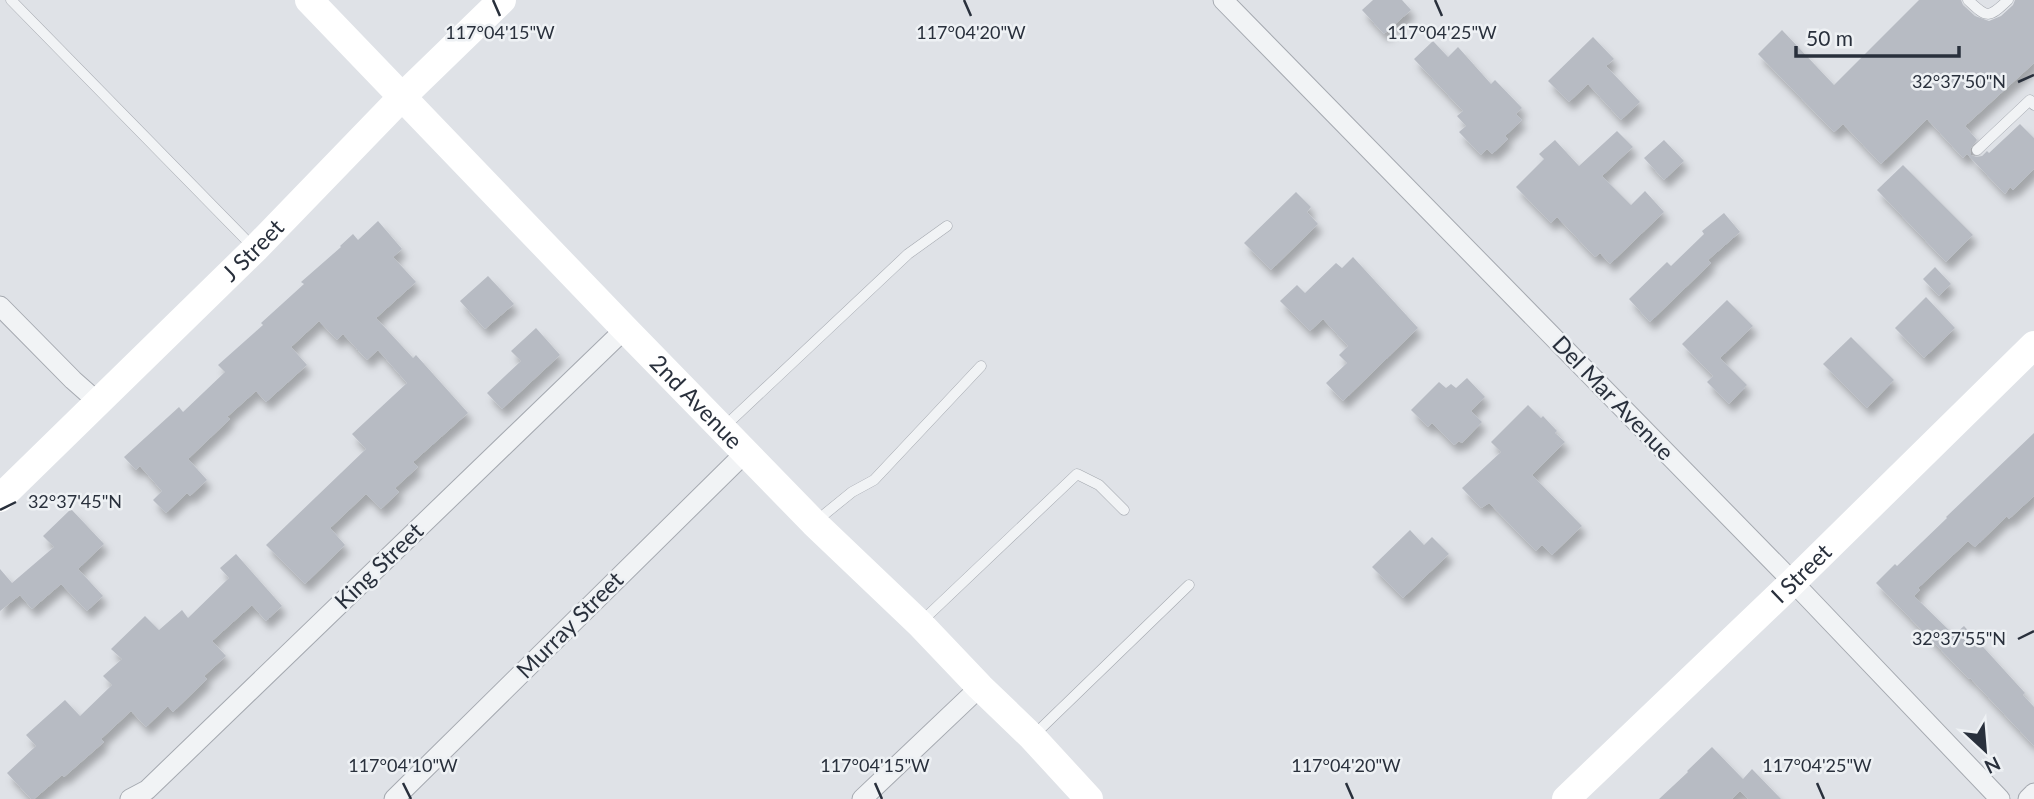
<svg xmlns="http://www.w3.org/2000/svg" width="2034" height="799" font-family="Lato,sans-serif">
  <style>
    .building { fill: #b7bbc3; filter: url(#shadow) }
    .lines { fill: none; stroke-linecap: round; stroke-linejoin: round }
    .lane-casing { stroke: #a5a9b0; stroke-width: 11 }
    .street-casing { stroke: #a5a9b0; stroke-width: 21 }
    .lane { stroke: #f1f3f5; stroke-width: 10 }
    .street { stroke: #f1f3f5; stroke-width: 19 }
    .secondary { stroke: #fff; stroke-width: 28 }
    .ticks { fill: none; stroke: #29303c; stroke-width: 2.5 }
    .labels { text-anchor: middle; stroke-width: 5; stroke-linejoin: round; paint-order: stroke }
    .street-label { font-size: 23px; fill: #29303c; stroke: #eef1f4 }
    .ticks-label { font-size: 18px; text-anchor: middle; fill: #29303c; stroke: #eef1f4; stroke-width: 5; stroke-linejoin: round; paint-order: stroke }
  </style>
  <defs>
    <filter id="shadow"><feDropShadow dx="4.5" dy="8" stdDeviation="3.5" flood-color="#0004"/></filter>
  </defs>
  <rect width="100%" height="100%" fill="#dfe2e7"/>
  <!-- building -->
  <g class="building">
    <path d="M 1373,0 L 1402,0 L 1411,10 L 1384,34 L 1362,10 Z"/>
    <path d="M 1919,0 L 1961,0 L 1963,5 L 1975,16 L 1989,21 L 2001,16 L 2013,5 L 2015,0 L 2034,0 L 2034,63 L 1965,126 L 1977,140 L 1970,149 L 1971,155 L 1976,157 L 1982,156 L 1987,151 L 1989,153 L 2020,124 L 2034,138 L 2034,169 L 2013,190 L 2010,187 L 2005,194 L 1967,154 L 1963,158 L 1927,119 L 1881,164 L 1843,124 L 1834,132 L 1758,54 L 1782,30 L 1834,85 Z"/>
    <path d="M 1593,37 L 1614,59 L 1606,66 L 1640,102 L 1621,120 L 1588,84 L 1569,102 L 1548,81 Z"/>
    <path d="M 1433,41 L 1448,57 L 1458,47 L 1491,84 L 1495,80 L 1522,108 L 1516,114 L 1522,120 L 1505,136 L 1508,139 L 1492,154 L 1487,149 L 1481,155 L 1459,132 L 1466,126 L 1457,116 L 1463,111 L 1414,59 Z"/>
    <path d="M 1617,131 L 1633,147 L 1602,176 L 1631,205 L 1645,191 L 1664,212 L 1610,264 L 1600,253 L 1595,257 L 1557,217 L 1551,223 L 1516,187 L 1544,159 L 1539,154 L 1555,140 L 1579,166 Z"/>
    <path d="M 1664,140 L 1684,161 L 1664,180 L 1644,158 Z"/>
    <path d="M 1903,165 L 1973,235 L 1946,262 L 1877,190 Z"/>
    <path d="M 1296,192 L 1311,207 L 1307,212 L 1318,224 L 1271,270 L 1244,243 Z"/>
    <path d="M 1724,213 L 1740,232 L 1708,260 L 1711,263 L 1650,322 L 1629,299 L 1667,262 L 1671,266 L 1704,234 L 1702,231 Z"/>
    <path d="M 378,221 L 402,249 L 393,257 L 416,282 L 376,318 L 413,358 L 416,355 L 468,413 L 413,462 L 418,467 L 395,488 L 399,492 L 381,509 L 366,494 L 330,528 L 345,545 L 305,584 L 266,545 L 366,449 L 352,434 L 407,383 L 378,350 L 367,360 L 343,334 L 337,340 L 319,321 L 291,347 L 307,365 L 266,402 L 256,391 L 227,417 L 230,419 L 188,459 L 207,480 L 190,496 L 187,493 L 166,513 L 153,500 L 162,491 L 140,466 L 136,470 L 124,457 L 179,407 L 183,412 L 225,372 L 218,365 L 263,325 L 261,323 L 304,284 L 301,282 L 341,247 L 340,246 L 353,234 L 358,240 Z"/>
    <path d="M 1353,257 L 1418,328 L 1343,401 L 1326,383 L 1347,363 L 1339,355 L 1348,346 L 1323,319 L 1310,331 L 1280,301 L 1297,285 L 1305,293 L 1336,263 L 1342,268 Z"/>
    <path d="M 1935,267 L 1951,284 L 1939,296 L 1923,279 Z"/>
    <path d="M 488,276 L 514,304 L 485,329 L 460,301 Z"/>
    <path d="M 1926,297 L 1955,328 L 1924,358 L 1895,328 Z"/>
    <path d="M 1727,300 L 1753,326 L 1720,358 L 1747,385 L 1729,404 L 1707,382 L 1713,376 L 1682,344 Z"/>
    <path d="M 536,328 L 560,355 L 502,409 L 487,393 L 521,361 L 511,351 Z"/>
    <path d="M 1851,337 L 1894,380 L 1867,408 L 1823,364 Z"/>
    <path d="M 1467,378 L 1485,397 L 1471,411 L 1482,422 L 1462,443 L 1459,441 L 1454,445 L 1432,423 L 1428,427 L 1411,410 L 1439,382 L 1446,388 L 1451,384 L 1456,388 Z"/>
    <path d="M 1528,405 L 1541,418 L 1543,416 L 1557,431 L 1555,433 L 1565,442 L 1532,475 L 1582,526 L 1552,555 L 1542,545 L 1536,551 L 1489,503 L 1481,508 L 1462,488 L 1501,452 L 1491,442 Z"/>
    <path d="M 2034,433 L 2034,496 L 2009,519 L 2007,516 L 1975,547 L 1968,541 L 1918,588 L 1920,590 L 1914,596 L 1954,635 L 1964,626 L 2025,693 L 2023,695 L 2034,707 L 2034,746 L 1970,678 L 1969,679 L 1876,583 L 1895,564 L 1897,566 L 1947,518 L 1946,517 Z"/>
    <path d="M 71,509 L 104,544 L 78,569 L 103,596 L 87,611 L 61,584 L 32,609 L 20,595 L 0,611 L 0,569 L 12,583 L 54,547 L 43,536 Z"/>
    <path d="M 1410,530 L 1424,545 L 1432,537 L 1449,554 L 1403,598 L 1372,567 Z"/>
    <path d="M 236,554 L 282,606 L 266,621 L 252,605 L 212,641 L 226,656 L 204,676 L 207,679 L 173,712 L 168,706 L 146,727 L 131,711 L 101,739 L 104,742 L 64,777 L 62,775 L 34,799 L 31,799 L 7,773 L 36,746 L 26,735 L 65,700 L 80,716 L 112,685 L 103,676 L 122,659 L 111,649 L 145,616 L 159,630 L 182,610 L 188,618 L 229,578 L 220,568 Z"/>
    <path d="M 1712,747 L 1743,779 L 1752,769 L 1781,799 L 1748,799 L 1740,791 L 1732,799 L 1659,799 L 1688,772 L 1687,771 Z"/>
  </g>
  <g class="lines">
    <!-- lane casing -->
    <g class="lane-casing">
      <g id="lane">
        <path d="M 11,0 L 254,248"/>
        <path d="M 1968,0 C 1987,18 1988,19 2008,0"/>
        <path d="M 1977,150 L 2030,100 L 2034,105"/>
        <path d="M 724,427 L 908,254 L 947,226"/>
        <path d="M 815,522 L 852,492 L 874,480 L 981,366"/>
        <path d="M 921,622 L 1077,474 L 1099,485 L 1124,510"/>
        <path d="M 1033,736 L 1189,585"/>
      </g>
    </g>
    <!-- street casing -->
    <g class="street-casing">
      <g id="street">
        <path d="M 1223,0 L 1793,582 L 2000,799"/>
        <path d="M 0,306 L 73,380 L 99,403"/>
        <path d="M 130,799 L 147,790 L 625,329"/>
        <path d="M 394,799 L 746,452"/>
        <path d="M 862,799 L 980,687"/>
        <path d="M 2028,799 L 2034,793"/>
      </g>
    </g>
    <!-- lane -->
    <use href="#lane" class="lane"/>
    <!-- street -->
    <use href="#street" class="street"/>
    <!-- secondary -->
    <g class="secondary">
      <path id="s1" d="M 309,0 L 625,329 L 814,523 L 920,624 L 980,687 L 1032,737 L 1089,799"/>
      <path id="s2" d="M 0,498 L 255,249 L 403,96 L 502,0"/>
      <path id="s3" d="M 1566,799 L 1793,582 L 2034,345"/>
    </g>
  </g>
  <!-- ticks -->
  <path class="ticks" d="M 493,0 L 500,16M 964,0 L 971,16M 1435,0 L 1442,16M 2018,82 L 2034,75M 0,510 L 16,502M 2018,639 L 2034,631M 403,783 L 411,799M 875,783 L 882,799M 1346,783 L 1353,799M 1817,783 L 1824,799"/>
  <g class="labels">
    <!-- street labels -->
    <g class="street-label">
      <text dy="8" stroke="none"><textPath href="#s2" startOffset="354">J Street</textPath></text>
      <text transform="translate(1613 398) rotate(46)" y="8">Del Mar Avenue</text>
      <text dy="8" stroke="none"><textPath href="#s1" startOffset="558">2nd Avenue</textPath></text>
      <text transform="translate(379 566) rotate(-44)" y="8">King Street</text>
      <text dy="8" stroke="none"><textPath href="#s3" startOffset="326">I Street</textPath></text>
      <text transform="translate(570 625) rotate(-45)" y="8">Murray Street</text>
    </g>
  </g>
  <g class="ticks-label">
    <text x="500" y="39">117°04'15"W</text>
    <text x="971" y="39">117°04'20"W</text>
    <text x="1442" y="39">117°04'25"W</text>
    <text x="1959" y="88">32°37'50"N</text>
    <text x="75" y="508">32°37'45"N</text>
    <text x="1959" y="645">32°37'55"N</text>
    <text x="403" y="772">117°04'10"W</text>
    <text x="875" y="772">117°04'15"W</text>
    <text x="1346" y="772">117°04'20"W</text>
    <text x="1817" y="772">117°04'25"W</text>
  </g>
  <!-- north arrow -->
  <g transform="translate(1985 750) rotate(154)" stroke="#eef1f4" stroke-width="5" paint-order="stroke">
  <path d="M0-5L12 26L0 18L-12 26Z" fill="#29303c"/>
  <text y="-10" font-size="19" font-weight="bold" text-anchor="middle" fill="#29303c">N</text>
  </g>
  <!-- scale -->
  <path d="M1796 46v10h163v-10" fill="none" stroke="#29303c" stroke-width="3.5"/>
  <text x="1806" y="46" font-size="21" fill="#29303c" stroke="#eef1f4" stroke-width="5" paint-order="stroke">50 m</text>
</svg>
